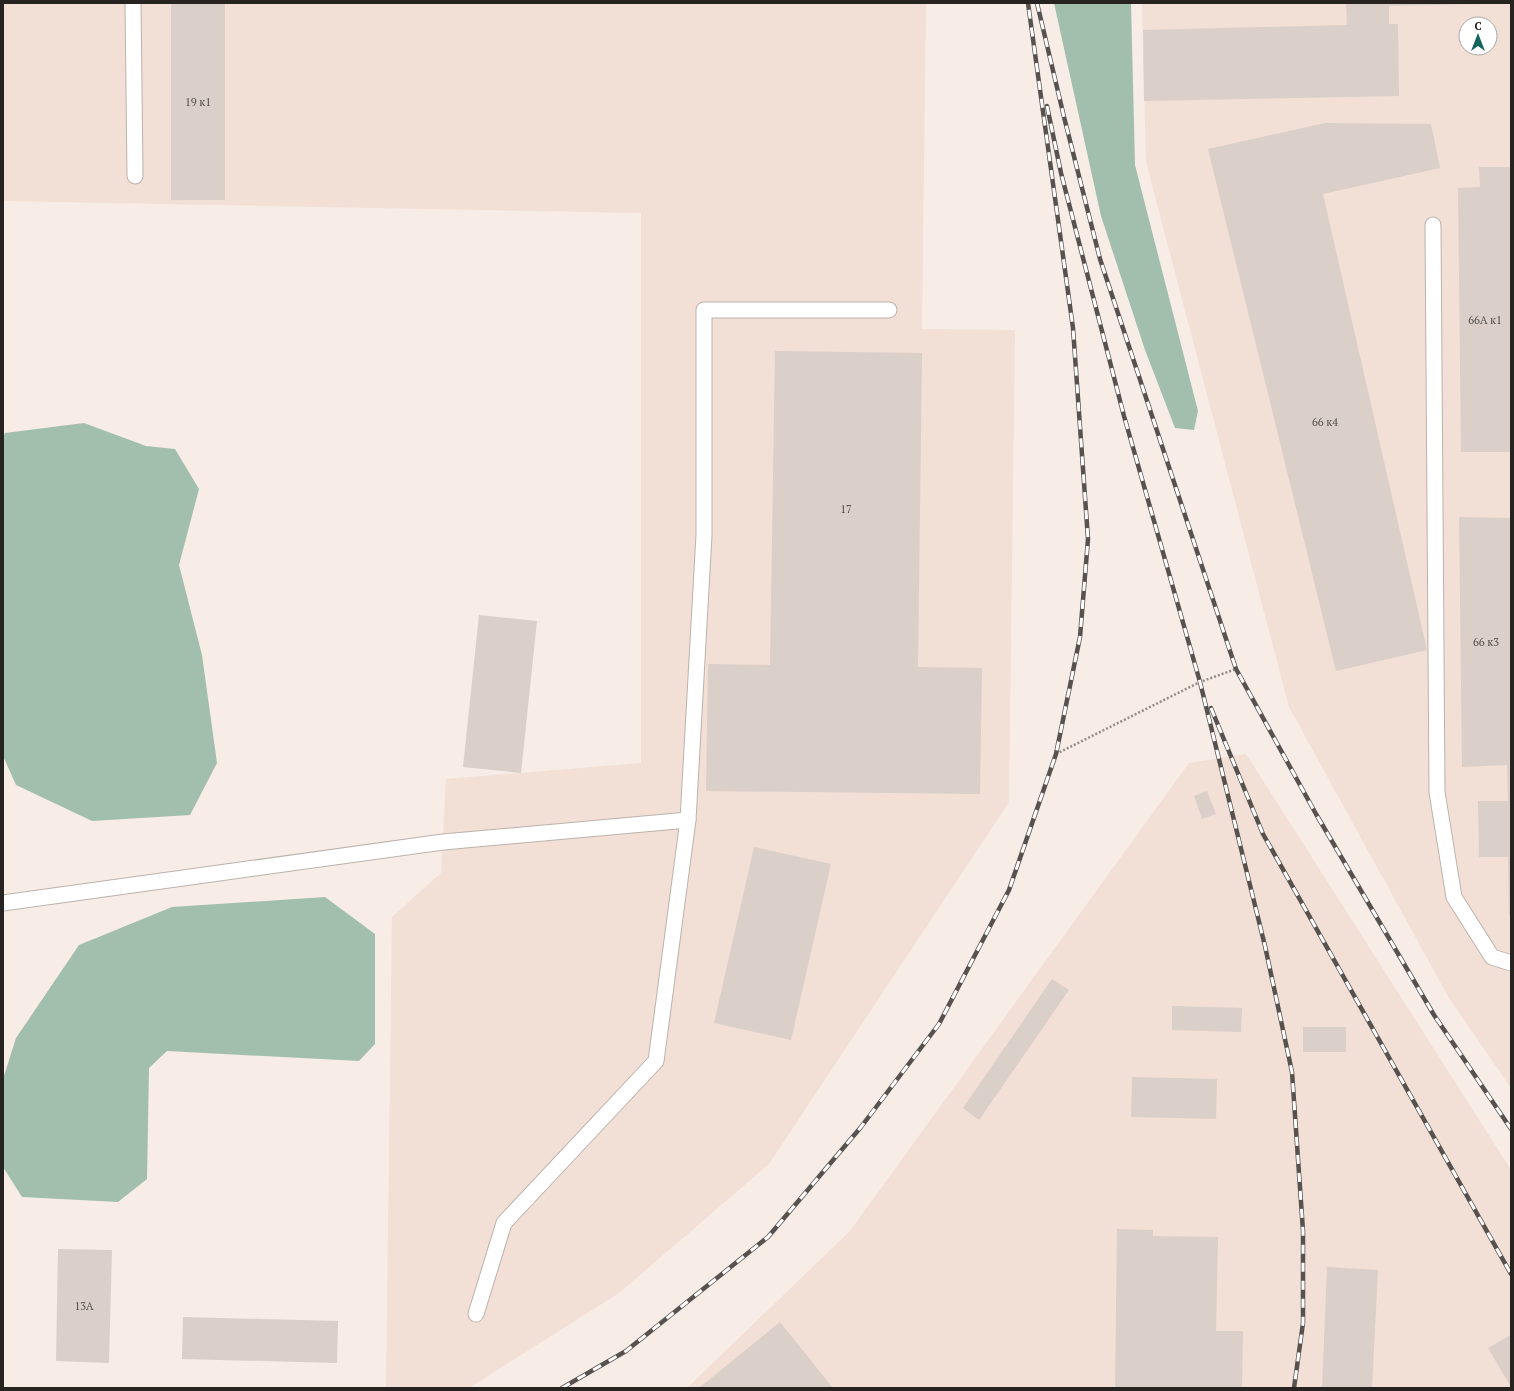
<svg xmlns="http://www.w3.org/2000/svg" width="1514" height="1391" font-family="'PT Serif',serif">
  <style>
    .built { fill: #f2dfd5; fill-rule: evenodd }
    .forest { fill: #a2bfad }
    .building { fill: #dacfc9 }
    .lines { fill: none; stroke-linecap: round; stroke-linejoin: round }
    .lane-casing { stroke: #bcb2ac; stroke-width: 17 }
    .path { stroke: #938b87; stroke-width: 2.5; stroke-dasharray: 2 2; stroke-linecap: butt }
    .lane { stroke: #fff; stroke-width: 15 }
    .rail-casing { stroke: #58524f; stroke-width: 4.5 }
    .rail { stroke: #fff; stroke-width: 3; stroke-dasharray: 9; stroke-linecap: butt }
    .labels { text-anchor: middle; stroke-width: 4; stroke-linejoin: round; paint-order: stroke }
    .number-label { font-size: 11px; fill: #544e4b }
  </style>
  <rect width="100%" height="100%" fill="#f7ece6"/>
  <!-- built -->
  <g class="built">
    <path d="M 3,3 L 926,3 L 922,329 L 1015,330 L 1009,802 L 769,1164 L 619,1293 L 469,1388 L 386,1388 L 392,917 L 441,873 L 446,779 L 641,763 L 641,213 L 3,201 Z"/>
    <path d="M 1142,3 L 1511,3 L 1511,1088 L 1449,998 L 1289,707 L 1146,162 ZM 1466,24 L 1490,24 L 1490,48 L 1466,48 Z"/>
    <path d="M 1246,754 L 1511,1170 L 1511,1388 L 687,1388 L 850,1231 L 1189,763 Z"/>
  </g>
  <!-- forest -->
  <g class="forest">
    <path d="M 1054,3 L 1131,3 L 1135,165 L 1198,411 L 1194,430 L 1175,428 L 1145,350 L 1101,216 Z"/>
    <path d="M 84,423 L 146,446 L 175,449 L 199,489 L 179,565 L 202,655 L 217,763 L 190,815 L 92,821 L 16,785 L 3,756 L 3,438 L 5,433 Z"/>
    <path d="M 325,897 L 375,934 L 375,1044 L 359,1061 L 167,1051 L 149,1068 L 147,1179 L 118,1202 L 22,1197 L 3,1167 L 3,1079 L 16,1038 L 79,945 L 172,907 Z"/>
  </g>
  <!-- building -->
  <g class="building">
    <rect x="171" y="3" width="54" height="197"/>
    <path d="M 1346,3 L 1480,3 L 1480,4 L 1389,6 L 1389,24 L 1398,24 L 1399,96 L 1144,101 L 1143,30 L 1347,25 Z"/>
    <path d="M 1325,123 L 1431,124 L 1440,168 L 1323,194 L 1427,650 L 1336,671 L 1208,149 Z"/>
    <path d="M 1479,167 L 1511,167 L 1511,452 L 1461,452 L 1458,188 L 1480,187 Z"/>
    <path d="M 775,351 L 922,353 L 918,667 L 982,668 L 980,794 L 706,791 L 708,664 L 770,665 Z"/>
    <path d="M 1459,517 L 1511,518 L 1511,915 L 1509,915 L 1508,857 L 1479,857 L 1478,801 L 1508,801 L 1507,765 L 1462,767 Z"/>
    <path d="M 479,615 L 537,621 L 521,773 L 463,767 Z"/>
    <path d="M 1207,791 L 1216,814 L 1202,819 L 1194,796 Z"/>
    <path d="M 754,847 L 831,864 L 791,1040 L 714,1023 Z"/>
    <path d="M 1052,979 L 1069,990 L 979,1120 L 963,1108 Z"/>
    <path d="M 1172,1006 L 1242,1008 L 1241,1032 L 1172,1030 Z"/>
    <rect x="1303" y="1027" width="43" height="25"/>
    <path d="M 1132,1077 L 1217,1079 L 1216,1119 L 1131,1117 Z"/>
    <path d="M 1117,1229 L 1153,1230 L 1153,1236 L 1218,1237 L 1216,1331 L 1243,1331 L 1242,1388 L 1115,1388 Z"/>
    <path d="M 58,1249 L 112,1250 L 109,1363 L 56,1361 Z"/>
    <path d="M 1327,1267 L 1378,1270 L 1372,1388 L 1322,1388 Z"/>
    <path d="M 183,1317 L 338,1321 L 337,1363 L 182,1359 Z"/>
    <path d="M 780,1322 L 833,1388 L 699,1388 Z"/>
    <path d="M 1511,1335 L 1511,1387 L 1488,1348 Z"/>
  </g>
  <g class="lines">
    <!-- lane casing -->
    <g class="lane-casing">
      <g id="lane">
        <path d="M 133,3 L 135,176"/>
        <path d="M 1433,225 L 1437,792 L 1454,897 L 1492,957 L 1511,963"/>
        <path d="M 3,903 L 443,842 L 688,820"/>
        <path d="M 476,1314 L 504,1223 L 656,1061 L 688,820 L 704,535 L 704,310 L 889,310"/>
      </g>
    </g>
    <!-- path -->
    <path class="path" d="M 1056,754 L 1200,682 L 1236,669"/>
    <!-- lane -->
    <use href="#lane" class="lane"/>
    <!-- rail casing -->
    <g class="rail-casing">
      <g id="rail">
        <path d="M 1037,3 L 1064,117 L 1100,259 L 1236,669 L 1316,814 L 1434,1015 L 1511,1129"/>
        <path d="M 1047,106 L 1061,173 L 1124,416 L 1200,682 L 1265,946 L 1292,1072 L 1303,1231 L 1303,1323 L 1294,1388"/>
        <path d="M 1211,708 L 1263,834 L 1511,1274"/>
        <path d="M 562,1388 L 626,1351 L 768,1237 L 861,1127 L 939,1024 L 1009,890 L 1056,754 L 1080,637 L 1088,539 L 1073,328 L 1028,3"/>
      </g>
    </g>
    <!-- rail -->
    <use href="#rail" class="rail"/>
  </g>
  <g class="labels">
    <!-- number labels -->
    <g class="number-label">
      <text x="198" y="106">19 к1</text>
      <text x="1485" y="324">66А к1</text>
      <text x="1325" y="426">66 к4</text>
      <text x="846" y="513">17</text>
      <text x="1486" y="646">66 к3</text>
      <text x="84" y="1310">13А</text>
    </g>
  </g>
  <!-- border -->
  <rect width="1514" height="1391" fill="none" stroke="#272321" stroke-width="8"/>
  <!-- north arrow -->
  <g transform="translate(1478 36)"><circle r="19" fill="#ffffff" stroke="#a9a7a6"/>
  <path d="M0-3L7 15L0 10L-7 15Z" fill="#156460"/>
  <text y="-6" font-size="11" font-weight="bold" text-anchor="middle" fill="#272321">С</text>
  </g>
</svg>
